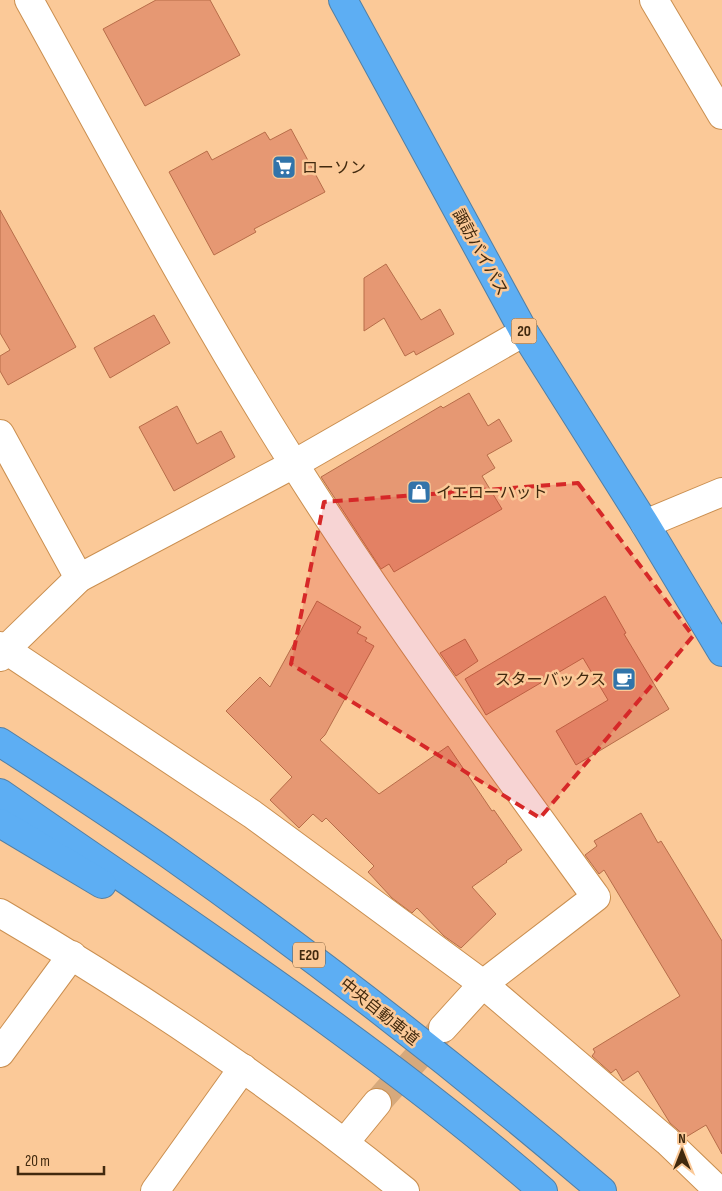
<svg xmlns="http://www.w3.org/2000/svg" width="722" height="1191" font-family="'Sofia Sans Condensed','Noto Sans JP',sans-serif">
  <style>
    .building { fill: #e69873; stroke: #b76d49 }
    .lines { fill: none; stroke-linecap: round; stroke-linejoin: round }
    .minor-tunnel { stroke: #d6a97c; stroke-width: 28; stroke-dasharray: 28 14; stroke-linecap: butt }
    .minor-casing { stroke: #ca8f50; stroke-width: 30 }
    .highway-casing { stroke: #537fa3; stroke-width: 30 }
    .minor { stroke: #fff; stroke-width: 28 }
    .highway { stroke: #5daef3; stroke-width: 28 }
    .marked { fill: #d62828; fill-opacity: 0.2; stroke: #d62828; stroke-width: 4; stroke-dasharray: 10 6; stroke-linejoin: round }
    .labels { text-anchor: middle; stroke-width: 5; stroke-linejoin: round; paint-order: stroke }
    .shield { fill: #fbc998; stroke: #795937; stroke-width: 1 }
    .shield-label { font-size: 15px; font-weight: bold; fill: #41290e }
    .poi-label { font-size: 16px; fill: #41290e; stroke: #fbc998; text-anchor: start }
    .street-label { font-size: 16px; fill: #41290e; stroke: #fbc998 }
  </style>
  <rect width="100%" height="100%" fill="#fbc998"/>
  <!-- building -->
  <g class="building">
    <path d="M 156,0 L 210,0 L 240,55 L 145,106 L 103,29 Z"/>
    <path d="M 291,129 L 325,192 L 254,229 L 256,232 L 214,255 L 169,172 L 207,151 L 212,160 L 265,132 L 270,140 Z"/>
    <path d="M 0,210 L 76,347 L 8,385 L 0,371 L 0,356 L 10,350 L 0,333 Z"/>
    <path d="M 386,264 L 421,320 L 440,309 L 454,334 L 416,355 L 414,351 L 405,356 L 384,318 L 364,331 L 364,278 Z"/>
    <path d="M 154,315 L 170,343 L 110,378 L 94,348 Z"/>
    <path d="M 469,393 L 488,426 L 499,419 L 512,441 L 487,455 L 495,468 L 482,476 L 502,509 L 394,572 L 389,564 L 381,569 L 321,477 L 441,406 L 443,408 Z"/>
    <path d="M 177,406 L 197,444 L 221,431 L 235,457 L 174,491 L 139,427 Z"/>
    <path d="M 605,596 L 626,633 L 624,634 L 669,709 L 576,765 L 556,731 L 608,700 L 583,658 L 486,715 L 465,679 Z"/>
    <path d="M 317,601 L 361,627 L 357,633 L 367,638 L 365,641 L 374,646 L 325,735 L 320,740 L 379,794 L 448,746 L 492,811 L 494,810 L 522,850 L 506,861 L 507,862 L 472,887 L 496,914 L 461,948 L 444,936 L 417,908 L 412,913 L 392,898 L 368,872 L 374,866 L 326,818 L 322,822 L 313,814 L 299,828 L 270,800 L 292,777 L 226,711 L 260,677 L 270,687 Z"/>
    <path d="M 465,639 L 478,661 L 456,676 L 440,653 Z"/>
    <path d="M 641,813 L 658,843 L 661,841 L 722,941 L 722,1154 L 706,1125 L 686,1137 L 670,1123 L 638,1071 L 623,1081 L 616,1069 L 611,1073 L 592,1056 L 595,1052 L 593,1049 L 680,996 L 604,870 L 599,874 L 585,855 L 597,846 L 594,841 Z"/>
  </g>
  <g class="lines">
    <!-- minor-tunnel -->
    <path class="minor-tunnel" d="M 377,1103 L 442,1029"/>
    <!-- minor casing -->
    <g class="minor-casing">
      <g id="minor">
        <path d="M 29,0 C 115,155 198,313 294,464 C 388,613 493,755 596,897 L 483,984 L 443,1028"/>
        <path d="M 654,0 L 722,115"/>
        <path d="M 0,434 L 79,578"/>
        <path d="M 645,524 L 722,492"/>
        <path d="M 0,646 L 252,814 L 483,984 L 667,1141 L 719,1191"/>
        <path d="M 0,657 L 5,650 L 79,578 L 294,464 L 524,332"/>
        <path d="M 0,913 C 142,996 278,1088 405,1191"/>
        <path d="M 0,1053 L 72,955"/>
        <path d="M 345,1142 L 377,1103"/>
        <path d="M 155,1191 L 243,1068"/>
      </g>
    </g>
    <!-- highway casing -->
    <g class="highway-casing">
      <g id="highway">
        <path d="M 343,0 L 524,332 L 645,524 L 722,652"/>
        <path d="M 0,742 C 57,779 114,816 170,855 C 319,960 463,1072 602,1191"/>
        <path d="M 0,793 C 184,921 374,1044 543,1191"/>
        <path d="M 0,823 L 102,884"/>
      </g>
    </g>
    <!-- minor -->
    <use href="#minor" class="minor"/>
    <!-- highway -->
    <use href="#highway" class="highway"/>
  </g>
  <!-- marked area -->
  <path class="marked" d="M 578,483 L 693,636 L 540,818 L 291,664 L 324,502 Z"/>
  <!-- icons -->
  <defs>
    <g id="supermarket-square" transform="scale(1.25)"><rect x="-9" y="-9" width="18" height="18" rx="4" fill="#3174aa" stroke="#fbc998"/><path d="M-6-5.5h2.5l.6 2H6L4.5 2H-2.5L-4.4-4H-6ZM-1.5 3.2a1.3 1.3 0 1 0 .1 0ZM3 3.2a1.3 1.3 0 1 0 .1 0Z" fill="#fff"/></g>
    <g id="shop-square" transform="scale(1.25)"><rect x="-9" y="-9" width="18" height="18" rx="4" fill="#3174aa" stroke="#fbc998"/><path d="M-5-2.5h2.3a2.7 3.5 0 0 1 5.4 0H5L5.5 6h-11ZM-1.5-2.5h3a1.5 2.3 0 0 0-3 0Z" fill="#fff"/></g>
    <g id="cafe-square" transform="scale(1.25)"><rect x="-9" y="-9" width="18" height="18" rx="4" fill="#3174aa" stroke="#fbc998"/><path d="M-5.5-4.5H6V0H3Q3 3.5 0 3.5H-2.5Q-5.5 3.5-5.5 0ZM3-3.2v2h1.7v-2ZM-6 4.5H4V6H-6Z" fill="#fff"/></g>
  </defs>
  <g fill-rule="evenodd">
    <use href="#supermarket-square" x="284" y="167"/>
    <use href="#shop-square" x="419" y="492"/>
    <use href="#cafe-square" x="624" y="679"/>
  </g>
  <g class="labels">
    <!-- shield labels -->
    <g class="shield">
      <rect x="511.5" y="318.5" width="25" height="25" rx="4"/>
      <rect x="293" y="942.5" width="32" height="25" rx="4"/>
    </g>
    <g class="shield-label">
      <text x="524" y="336">20</text>
      <text x="309" y="960">E20</text>
    </g>
    <!-- poi labels -->
    <g class="poi-label">
      <text x="302" y="173">ローソン</text>
      <text x="436" y="498">イエローハット</text>
      <text x="606" y="685" text-anchor="end">スターバックス</text>
    </g>
    <!-- street labels -->
    <g class="street-label">
      <text transform="translate(481 252) rotate(61)" y="6">諏訪バイパス</text>
      <text transform="translate(380 1011) rotate(39)" y="6">中央自動車道</text>
    </g>
  </g>
  <!-- north arrow -->
  <g transform="translate(682 1151)" stroke="#fbc998" stroke-width="4" paint-order="stroke">
  <path d="M0-4L9 19L0 12L-9 19Z" fill="#41290e"/>
  <text y="-8" font-size="14" font-weight="bold" text-anchor="middle" fill="#41290e">N</text>
  </g>
  <!-- scale -->
  <path d="M18 1166v8h86v-8" fill="none" stroke="#41290e" stroke-width="2.5"/>
  <text x="25" y="1166" font-size="15" fill="#41290e" stroke="#fbc998" stroke-width="4" paint-order="stroke">20 m</text>
</svg>
